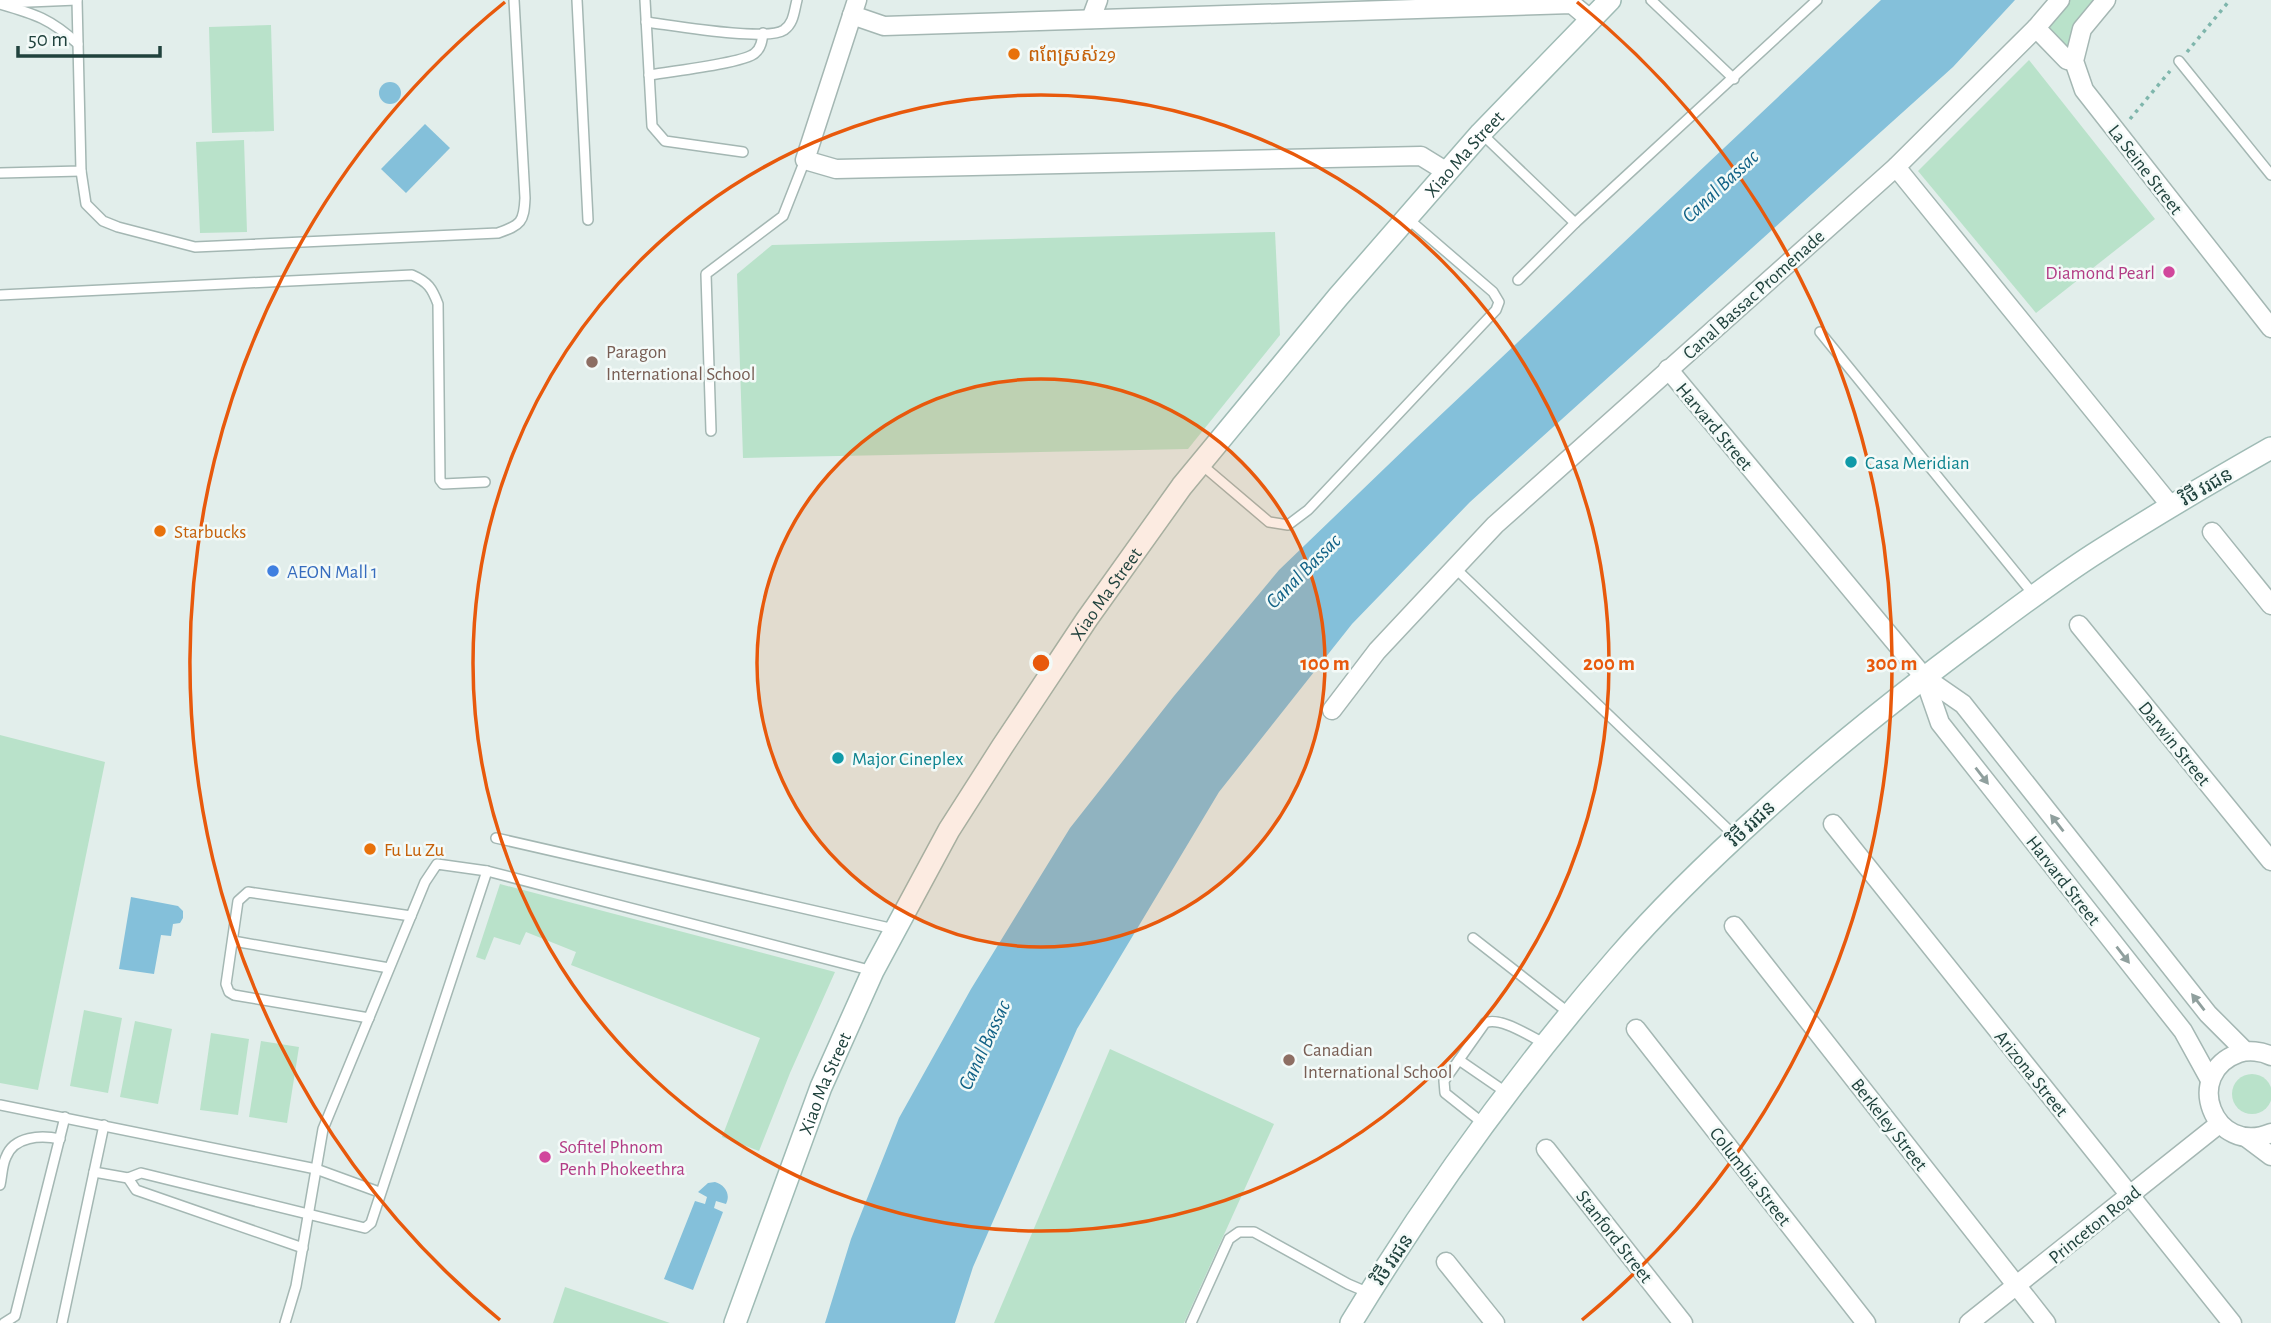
<svg xmlns="http://www.w3.org/2000/svg" width="2271" height="1323" font-family="'Alegreya Sans','Noto Sans Khmer',sans-serif">
  <style>
    .green { fill: #b9e2ca }
    .water { fill: #84c0da }
    .lines { fill: none; stroke-linecap: round; stroke-linejoin: round }
    .lane-casing { stroke: #a4b7b3; stroke-width: 12 }
    .street-casing { stroke: #a4b7b3; stroke-width: 21 }
    .secondary-casing { stroke: #9fbbb5; stroke-width: 24 }
    .path { stroke: #7fb6ac; stroke-width: 3.5; stroke-dasharray: 3.5 5; stroke-linecap: butt }
    .lane { stroke: #fff; stroke-width: 9 }
    .street { stroke: #fff; stroke-width: 18 }
    .secondary { stroke: #fff; stroke-width: 21 }
    .oneway { fill: #90a09e }
    .ring { fill: none; stroke: #e8590c; stroke-width: 3.5 }
    .food-dot { fill: #e8710a; stroke: #f3faf8; stroke-width: 2.5 }
    .hotel-dot { fill: #d1479c; stroke: #f3faf8; stroke-width: 2.5 }
    .education-dot { fill: #8d6e63; stroke: #f3faf8; stroke-width: 2.5 }
    .culture-dot { fill: #0f9aa8; stroke: #f3faf8; stroke-width: 2.5 }
    .shop-dot { fill: #3f7fe0; stroke: #f3faf8; stroke-width: 2.5 }
    .labels { text-anchor: middle; stroke-width: 5; stroke-linejoin: round; paint-order: stroke }
    .food-label { font-size: 19px; fill: #c56008; stroke: #f3faf8; text-anchor: start }
    .street-label { font-size: 19px; fill: #20423d; stroke: #f3faf8 }
    .hotel-label { font-size: 19px; fill: #b23c85; stroke: #f3faf8; text-anchor: end }
    .education-label { font-size: 19px; fill: #785e54; stroke: #f3faf8; text-anchor: start }
    .culture-label { font-size: 19px; fill: #0d838f; stroke: #f3faf8; text-anchor: start }
    .shop-label { font-size: 19px; fill: #366cbe; stroke: #f3faf8; text-anchor: start }
    .water-label { font-size: 21px; font-style: italic; fill: #126286; stroke: #f3faf8 }
    .centre { fill: #e8590c; stroke: #f3faf8; stroke-width: 3.5 }
    .ring-label { font-size: 21px; text-anchor: middle; font-weight: bold; fill: #e8590c; stroke: #f3faf8; stroke-width: 5; stroke-linejoin: round; paint-order: stroke }
  </style>
  <rect width="100%" height="100%" fill="#e2eeeb"/>
  <!-- green -->
  <g class="green">
    <path d="M 2060,0 L 2106,0 L 2074,61 L 2036,28 Z"/>
    <path d="M 271,25 L 274,131 L 212,133 L 209,27 Z"/>
    <path d="M 2029,60 L 2155,219 L 2036,313 L 1918,171 Z"/>
    <path d="M 244,140 L 247,232 L 200,233 L 196,142 Z"/>
    <path d="M 1275,232 L 1280,335 L 1188,449 L 743,458 L 737,274 L 772,245 Z"/>
    <path d="M 0,735 L 105,762 L 38,1090 L 0,1083 Z"/>
    <path d="M 500,884 L 835,972 L 790,1073 L 759,1151 L 722,1137 L 760,1038 L 571,965 L 576,952 L 526,932 L 520,945 L 494,937 L 485,960 L 476,957 Z"/>
    <path d="M 84,1010 L 122,1018 L 108,1093 L 70,1086 Z"/>
    <path d="M 135,1021 L 172,1029 L 158,1104 L 120,1097 Z"/>
    <path d="M 211,1033 L 249,1039 L 238,1115 L 200,1110 Z"/>
    <path d="M 261,1041 L 299,1047 L 287,1123 L 249,1117 Z"/>
    <path d="M 1110,1049 L 1274,1124 L 1184,1323 L 994,1323 Z"/>
    <circle cx="2252" cy="1094" r="20"/>
    <path d="M 565,1287 L 670,1323 L 553,1323 Z"/>
  </g>
  <!-- water -->
  <g class="water">
    <path d="M 1881,0 L 2015,0 L 1953,67 L 1470,502 L 1352,624 L 1219,792 L 1077,1029 L 973,1267 L 955,1323 L 825,1323 L 851,1239 L 899,1118 L 971,989 L 1070,828 L 1174,696 L 1279,570 L 1413,441 Z"/>
    <circle cx="390" cy="93" r="11"/>
    <path d="M 425,124 L 450,148 L 406,193 L 381,169 Z"/>
    <path d="M 131,897 L 178,906 L 183,911 L 183,918 L 180,923 L 173,924 L 171,936 L 161,935 L 154,974 L 119,969 Z"/>
    <path d="M 715,1182 C 725,1185 731,1194 726,1204 L 716,1201 L 714,1208 L 723,1212 L 693,1290 L 664,1279 L 695,1201 L 705,1204 L 707,1197 L 698,1192 L 708,1183 Z"/>
  </g>
  <g class="lines">
    <!-- lane casing -->
    <g class="lane-casing">
      <g id="lane">
        <path d="M 577,0 L 588,220"/>
        <path d="M 645,0 L 652,126 L 665,141 L 743,152"/>
        <path d="M 1651,0 L 1734,79"/>
        <path d="M 5,3 L 77,0"/>
        <path d="M 0,4 C 35,14 51,19 78,44"/>
        <path d="M 646,22 C 671,25 766,42 784,30 C 794,23 794,11 797,0"/>
        <path d="M 2179,61 L 2271,175"/>
        <path d="M 649,75 C 667,72 745,63 755,53 C 761,48 762,41 763,33"/>
        <path d="M 1482,134 L 1575,223"/>
        <path d="M 81,171 L 86,204 L 103,221 L 118,227 L 195,247 L 498,233 C 521,225 524,222 525,198 L 514,0"/>
        <path d="M 0,173 L 81,171 L 77,0"/>
        <path d="M 1518,280 L 1575,223 L 1817,0"/>
        <path d="M 0,295 L 412,275 C 428,282 432,288 438,304 L 440,480 L 443,484 L 485,482"/>
        <path d="M 1820,332 L 2033,594"/>
        <path d="M 711,431 L 706,274 L 783,216 L 805,160"/>
        <path d="M 1202,465 L 1269,522 L 1288,525 L 1308,510 L 1496,310 L 1499,302 L 1493,292 L 1407,218"/>
        <path d="M 1454,567 L 1736,837"/>
        <path d="M 496,838 L 894,929"/>
        <path d="M 1473,938 L 1569,1013"/>
        <path d="M 233,941 L 389,968"/>
        <path d="M 369,1018 L 234,995 L 229,992 L 226,984 L 238,901 L 248,892 L 411,916"/>
        <path d="M 1459,1060 L 1507,1093"/>
        <path d="M 0,1105 L 316,1169 L 379,1192"/>
        <path d="M 1484,1124 L 1445,1093 L 1444,1081 L 1485,1023 C 1500,1016 1531,1037 1546,1044"/>
        <path d="M 94,1172 L 128,1178 L 141,1173 L 365,1228 L 371,1223 L 487,871"/>
        <path d="M 128,1178 L 136,1190 L 303,1248"/>
        <path d="M 0,1185 C 2,1176 2,1165 6,1157 C 14,1136 41,1135 60,1139"/>
        <path d="M 4,1323 L 15,1316 L 65,1117"/>
        <path d="M 62,1323 L 104,1125"/>
        <path d="M 285,1323 L 296,1286 L 323,1129 L 425,882 L 437,864 L 487,871 L 873,971"/>
        <path d="M 1191,1323 L 1229,1239 L 1239,1232 L 1254,1232 L 1348,1284 L 1369,1293"/>
      </g>
    </g>
    <!-- street casing -->
    <g class="street-casing">
      <g id="street">
        <path d="M 857,0 L 805,160 L 836,169 L 1421,156 L 1447,172"/>
        <path d="M 2106,0 L 2082,29 L 2074,61 L 2084,90 L 2271,328"/>
        <path d="M 852,15 L 884,26 L 1572,4 L 1591,20"/>
        <path d="M 1091,19 L 1098,0"/>
        <path d="M 2036,28 L 2067,60 L 2074,61"/>
        <path d="M 1896,167 L 2171,506"/>
        <path d="M 1668,369 L 1924,677 L 1963,704 L 2208,1014 L 2245,1051"/>
        <path d="M 2212,532 L 2271,605"/>
        <path d="M 2079,625 L 2271,861"/>
        <path d="M 1924,677 L 1940,723 L 2183,1031 L 2210,1080"/>
        <path d="M 1332,710 L 1377,651 L 1495,525 L 1896,167 L 2036,28 L 2060,0"/>
        <path d="M 1833,824 L 2232,1323"/>
        <path d="M 1734,926 L 2046,1323"/>
        <path d="M 1636,1029 L 1866,1323"/>
        <path d="M 2271,1056 C 2262,1051 2248,1050 2239,1053 C 2182,1073 2213,1157 2271,1133"/>
        <path d="M 2247,1138 L 2271,1156"/>
        <path d="M 1546,1149 L 1683,1323"/>
        <path d="M 1446,1262 L 1495,1323"/>
        <path d="M 1969,1323 L 2219,1124"/>
      </g>
    </g>
    <!-- secondary casing -->
    <g class="secondary-casing">
      <g id="secondary">
        <path id="s1" d="M 735,1323 L 821,1087 L 873,971 L 949,830 L 1002,747 L 1087,619 L 1182,486 L 1338,297 L 1481,133 L 1610,0"/>
        <path d="M 1351,1323 C 1429,1195 1519,1071 1617,958 C 1662,906 1712,858 1763,812 C 1835,746 1910,687 1989,629 C 2025,602 2061,575 2099,551 C 2155,515 2213,481 2271,448"/>
      </g>
    </g>
    <!-- path -->
    <g class="path">
      <path d="M 2187,52 L 2230,0"/>
      <path d="M 2130,119 L 2170,71"/>
    </g>
    <!-- lane -->
    <use href="#lane" class="lane"/>
    <!-- street -->
    <use href="#street" class="street"/>
    <!-- secondary -->
    <use href="#secondary" class="secondary"/>
  </g>
  <!-- one-way arrows -->
  <defs><path id="oneway-solid" d="M-6-.8H1V-3.2L6.5 0L1 3.2V.8H-6Z" transform="scale(1.75)"/></defs>
  <g class="oneway">
    <use href="#oneway-solid" transform="translate(1982 776) rotate(52)"/>
    <use href="#oneway-solid" transform="translate(2057 823) rotate(-128)"/>
    <use href="#oneway-solid" transform="translate(2123 955) rotate(52)"/>
    <use href="#oneway-solid" transform="translate(2198 1002) rotate(-128)"/>
  </g>
  <!-- distance rings -->
  <circle cx="1041" cy="663" r="284" fill="#e8590c" fill-opacity=".12"/>
  <g class="ring">
    <circle cx="1041" cy="663" r="284"/>
    <circle cx="1041" cy="663" r="568"/>
    <path d="M500 1320A851 851 0 0 1 505 2M1577 2A851 851 0 0 1 1582 1320"/>
  </g>
  <!-- markers -->
  <g class="food-dot">
    <circle cx="1014" cy="54" r="7"/>
    <circle cx="160" cy="531" r="7"/>
    <circle cx="370" cy="849" r="7"/>
  </g>
  <g class="hotel-dot">
    <circle cx="2169" cy="272" r="7"/>
    <circle cx="545" cy="1157" r="7"/>
  </g>
  <g class="education-dot">
    <circle cx="592" cy="362" r="7"/>
    <circle cx="1289" cy="1060" r="7"/>
  </g>
  <g class="culture-dot">
    <circle cx="1851" cy="462" r="7"/>
    <circle cx="838" cy="758" r="7"/>
  </g>
  <circle class="shop-dot" cx="273" cy="571" r="7"/>
  <g class="labels">
    <!-- food labels -->
    <g class="food-label">
      <text x="1028" y="61">ពពែស្រស់29</text>
      <text x="174" y="538">Starbucks</text>
      <text x="384" y="856">Fu Lu Zu</text>
    </g>
    <!-- street labels -->
    <g class="street-label">
      <text dy="7" stroke="none"><textPath href="#s1" startOffset="1390">Xiao Ma Street</textPath></text>
      <text transform="translate(2146 169) rotate(52)" y="7">La Seine Street</text>
      <text transform="translate(1753 294) rotate(-42)" y="7">Canal Bassac Promenade</text>
      <text transform="translate(1715 426) rotate(50)" y="7">Harvard Street</text>
      <text transform="translate(2206 486) rotate(-30)" y="7">វិថី វរជន</text>
      <text dy="7" stroke="none"><textPath href="#s1" startOffset="822">Xiao Ma Street</textPath></text>
      <text transform="translate(2175 743) rotate(51)" y="7">Darwin Street</text>
      <text transform="translate(1751 823) rotate(-43)" y="7">វិថី វរជន</text>
      <text transform="translate(2064 880) rotate(52)" y="7">Harvard Street</text>
      <text transform="translate(2032 1073) rotate(51)" y="7">Arizona Street</text>
      <text dy="7" stroke="none"><textPath href="#s1" startOffset="256">Xiao Ma Street</textPath></text>
      <text transform="translate(1890 1124) rotate(52)" y="7">Berkeley Street</text>
      <text transform="translate(1751 1176) rotate(52)" y="7">Columbia Street</text>
      <text transform="translate(2094 1224) rotate(-39)" y="7">Princeton Road</text>
      <text transform="translate(1615 1236) rotate(52)" y="7">Stanford Street</text>
      <text transform="translate(1392 1259) rotate(-56)" y="7">វិថី វរជន</text>
    </g>
    <!-- hotel labels -->
    <g class="hotel-label">
      <text x="2155" y="279">Diamond Pearl</text>
      <text x="559" y="1153" text-anchor="start">Sofitel Phnom<tspan x="559" dy="22">Penh Phokeethra</tspan></text>
    </g>
    <!-- education labels -->
    <g class="education-label">
      <text x="606" y="358">Paragon<tspan x="606" dy="22">International School</tspan></text>
      <text x="1303" y="1056">Canadian<tspan x="1303" dy="22">International School</tspan></text>
    </g>
    <!-- culture labels -->
    <g class="culture-label">
      <text x="1865" y="469">Casa Meridian</text>
      <text x="852" y="765">Major Cineplex</text>
    </g>
    <!-- shop labels -->
    <g class="shop-label">
      <text x="287" y="578">AEON Mall 1</text>
    </g>
    <!-- water labels -->
    <g class="water-label">
      <text transform="translate(1720 186) rotate(-43)" y="7">Canal Bassac</text>
      <text transform="translate(1303 571) rotate(-45)" y="7">Canal Bassac</text>
      <text transform="translate(984 1045) rotate(-65)" y="7">Canal Bassac</text>
    </g>
  </g>
  <circle cx="1041" cy="663" r="10" class="centre"/>
  <g class="ring-label">
    <text x="1325" y="670">100 m</text>
    <text x="1609" y="670">200 m</text>
    <text x="1892" y="670">300 m</text>
  </g>
  <!-- scale -->
  <path d="M18 46v10h142v-10" fill="none" stroke="#20423d" stroke-width="3.5"/>
  <text x="28" y="46" font-size="21" fill="#20423d" stroke="#f3faf8" stroke-width="5" paint-order="stroke">50 m</text>
</svg>
